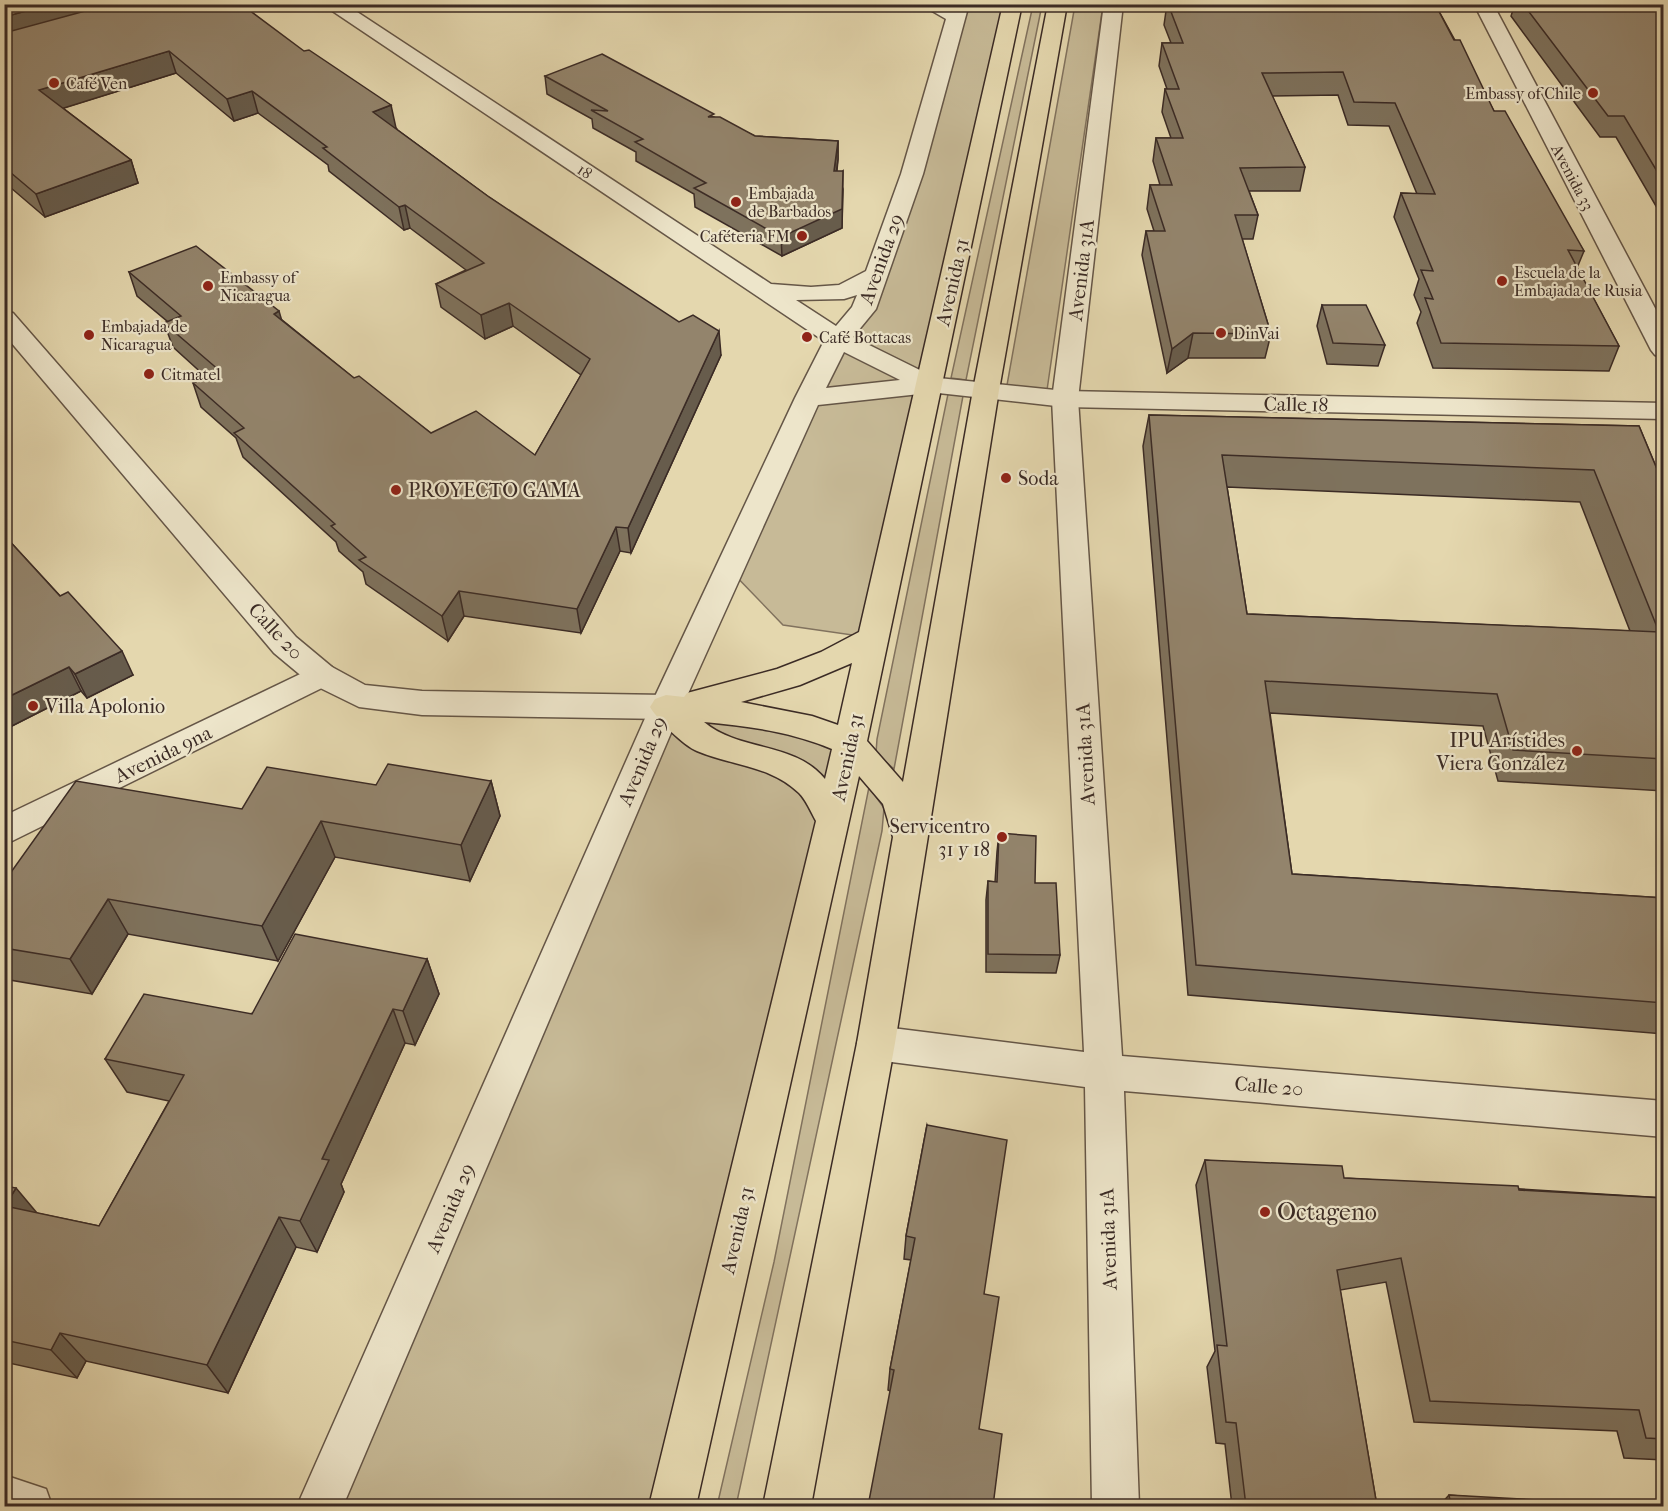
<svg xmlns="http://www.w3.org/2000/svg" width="1668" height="1511" font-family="'IM FELL French Canon',serif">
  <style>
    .green { fill: #c7ba97; stroke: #81725e; stroke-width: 1.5 }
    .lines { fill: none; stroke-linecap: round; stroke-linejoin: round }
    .minor-casing { stroke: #655647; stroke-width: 3 }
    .tertiary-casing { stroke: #655647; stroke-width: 3 }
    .primary-casing { stroke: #3b2b25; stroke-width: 3 }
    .minor { fill: #ede5ca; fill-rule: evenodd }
    .tertiary { fill: #ede5ca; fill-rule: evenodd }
    .primary { fill: #e4d7ae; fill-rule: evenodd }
    .wall { fill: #7e725d; stroke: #3b2b25; stroke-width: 1.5; fill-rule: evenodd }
    .shaded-wall { fill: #675c4c; stroke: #3b2b25; stroke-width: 1.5 }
    .building { fill: #93846c; stroke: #3b2b25; stroke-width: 1.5; fill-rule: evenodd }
    .poi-dot { fill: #8f2418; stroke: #ede5ca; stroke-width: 2 }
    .labels { text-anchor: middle; stroke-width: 4.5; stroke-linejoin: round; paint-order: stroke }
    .far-poi-label { font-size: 16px; fill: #3b2b25; stroke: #ede5ca; text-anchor: start }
    .far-street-label { font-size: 16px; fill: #3b2b25; stroke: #ede5ca }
    .street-label { font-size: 20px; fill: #3b2b25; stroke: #ede5ca }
    .poi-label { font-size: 20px; fill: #3b2b25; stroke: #ede5ca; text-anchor: start }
    .near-poi-label { font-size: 24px; fill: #3b2b25; stroke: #ede5ca; text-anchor: start }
  </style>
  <rect width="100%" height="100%" fill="#e4d7ae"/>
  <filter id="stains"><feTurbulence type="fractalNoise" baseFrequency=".00333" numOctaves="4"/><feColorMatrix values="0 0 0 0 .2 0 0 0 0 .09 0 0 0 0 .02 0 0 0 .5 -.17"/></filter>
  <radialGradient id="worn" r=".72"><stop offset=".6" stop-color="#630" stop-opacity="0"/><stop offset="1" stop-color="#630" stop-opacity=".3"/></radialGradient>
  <!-- green -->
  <g class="green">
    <path d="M 960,5 L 1013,5 L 873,638 L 783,625 L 730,570 L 865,309 Z"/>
    <path d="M 1033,5 L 1042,5 L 966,380 L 951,378 Z"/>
    <path d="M 1075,5 L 1103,5 L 1047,390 L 1007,385 Z"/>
    <path d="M 948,394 L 963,396 L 894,769 L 876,753 L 877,739 Z"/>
    <path d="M 666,707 L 850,743 L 672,1506 L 320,1506 Z"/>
    <path d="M 869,787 L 884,808 L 882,831 L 736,1506 L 717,1506 L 774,1262 Z"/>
  </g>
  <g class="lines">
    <!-- minor casing -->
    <g class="minor-casing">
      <g id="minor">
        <path d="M 322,4 L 345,4 L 771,284 L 811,287 L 839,285 L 866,271 L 901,174 L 946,19 L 920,4 L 969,4 L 923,174 L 876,309 L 853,337 L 938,379 L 942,385 L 938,391 L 929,393 L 818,405 L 682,707 L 343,1506 L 297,1506 L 650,707 L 795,398 L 824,341 ZM 857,295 L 852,307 L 836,326 L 796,300 L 844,299 ZM 844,352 L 900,380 L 826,388 Z"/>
        <path d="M 1104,4 L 1123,4 L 1078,399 L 1122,1056 L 1664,1101 L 1664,1137 L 1124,1091 L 1139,1506 L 1092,1506 L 1085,1087 L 876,1060 L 862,1055 L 857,1043 L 862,1031 L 876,1026 L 1084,1052 L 1052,399 Z"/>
        <path d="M 1474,4 L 1493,4 L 1664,325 L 1664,358 L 1655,355 L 1651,350 Z"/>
        <path d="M 321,664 L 332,667 L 337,675 L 332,683 L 4,845 L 4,816 Z"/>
        <path d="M 4,1475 L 46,1489 L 52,1506 L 4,1506 Z"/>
      </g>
    </g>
    <!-- tertiary casing -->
    <g class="tertiary-casing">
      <g id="tertiary">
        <path d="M 4,311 L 13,313 L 296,637 L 332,667 L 365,685 L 422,691 L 666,695 L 677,699 L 682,707 L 677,715 L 666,719 L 422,715 L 359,707 L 310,683 L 274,653 L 4,334 Z"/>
        <path d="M 929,377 L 1065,391 L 1664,403 L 1664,419 L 1065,407 L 920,391 L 916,385 L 920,379 Z"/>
      </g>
    </g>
    <!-- primary casing -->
    <g class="primary-casing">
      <path id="primary" d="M 1003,4 L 1022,4 L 867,741 L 903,782 L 973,390 L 1048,4 L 1067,4 L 999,390 L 895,1043 L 811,1506 L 763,1506 L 857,1043 L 893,837 L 883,804 L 859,776 L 696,1506 L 649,1506 L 816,821 C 811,812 806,800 799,793 C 770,765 732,766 697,751 C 684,746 657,719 650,707 L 655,699 L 666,695 L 684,697 L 687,693 L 777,669 L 821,652 L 859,632 ZM 852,663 L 838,725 L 812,716 L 741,702 L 800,685 ZM 704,722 C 749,726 791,732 832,749 L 825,779 C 794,741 739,752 704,722 Z"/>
    </g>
    <!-- minor -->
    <use href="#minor" class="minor"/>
    <!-- tertiary -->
    <use href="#tertiary" class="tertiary"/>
    <!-- primary -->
    <use href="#primary" class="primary"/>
  </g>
  <!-- wall -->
  <g class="wall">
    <path d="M 4,4 L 241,4 L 396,128 L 395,128 L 489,197 L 721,355 L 631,553 L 620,551 L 581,633 L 464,616 L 448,641 L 366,584 L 363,572 L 339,551 L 336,542 L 243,457 L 236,438 L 201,407 L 193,383 L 206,377 L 173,347 L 164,323 L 168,322 L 137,296 L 129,272 L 282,320 L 354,378 L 431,433 L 535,455 L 581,375 L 513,326 L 485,339 L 441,307 L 436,284 L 466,270 L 410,228 L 404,230 L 329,171 L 328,165 L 258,113 L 234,121 L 176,73 L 63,108 L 131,160 L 138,183 L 45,217 L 4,182 Z"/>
    <path d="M 1167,4 L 1435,4 L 1494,111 L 1584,251 L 1577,268 L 1619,346 L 1609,371 L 1433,368 L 1417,323 L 1421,312 L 1414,295 L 1419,279 L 1394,217 L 1401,193 L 1417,194 L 1389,126 L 1348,125 L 1338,95 L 1272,96 L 1305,167 L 1300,191 L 1249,191 L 1258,215 L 1253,239 L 1242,239 L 1271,334 L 1265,358 L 1188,358 L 1167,373 L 1142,255 L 1146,231 L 1154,231 L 1147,209 L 1150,185 L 1160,185 L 1153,161 L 1156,138 L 1171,138 L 1162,112 L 1165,89 L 1167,89 L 1159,66 L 1162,43 L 1171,43 L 1164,25 Z"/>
    <path d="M 1515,4 L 1664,4 L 1664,220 L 1616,137 L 1600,137 L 1511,16 Z"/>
    <path d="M 545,76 L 714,117 L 755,136 L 838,141 L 838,159 L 837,171 L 843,189 L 842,228 L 782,256 L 695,207 L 694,194 L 636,161 L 636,152 L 593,128 L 592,119 L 547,94 Z"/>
    <path d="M 1322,305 L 1385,345 L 1378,366 L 1327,364 L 1317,326 Z"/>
    <path d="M 1149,415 L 1639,426 L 1664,486 L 1664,791 L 1498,781 L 1483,726 L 1270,713 L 1292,874 L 1664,898 L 1664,1034 L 1188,995 L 1143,446 ZM 1227,487 L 1580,502 L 1630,631 L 1247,614 Z"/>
    <path d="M 4,535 L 133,675 L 87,698 L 81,691 L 4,730 Z"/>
    <path d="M 491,781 L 500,816 L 470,881 L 335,857 L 278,961 L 128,934 L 92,994 L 4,979 L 4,882 L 242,809 L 376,785 Z"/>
    <path d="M 999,833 L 1035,883 L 1060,955 L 1056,973 L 986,972 L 986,900 L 988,881 L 995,882 L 997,852 Z"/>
    <path d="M 427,959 L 439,994 L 415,1045 L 405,1043 L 341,1184 L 344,1192 L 317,1252 L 296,1247 L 228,1393 L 86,1361 L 77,1378 L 4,1362 L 4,1186 L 36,1213 L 99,1226 L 169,1101 L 127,1092 L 105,1059 Z"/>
    <path d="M 927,1125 L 984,1294 L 979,1429 L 888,1390 L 890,1369 L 911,1260 L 904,1259 L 906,1236 Z"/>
    <path d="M 1205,1160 L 1344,1178 L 1664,1198 L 1664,1460 L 1624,1458 L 1617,1431 L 1414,1422 L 1386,1282 L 1340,1290 L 1377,1506 L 1232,1506 L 1225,1444 L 1216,1443 L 1207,1367 L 1215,1351 L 1196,1185 Z"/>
    <path d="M 1449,1495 L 1574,1506 L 1439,1506 Z"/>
  </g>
  <!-- shaded-wall -->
  <g class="shaded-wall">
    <path d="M 51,4 L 135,4 L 4,41 L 4,17 Z"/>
    <path d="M 169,51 L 176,73 L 48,113 L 39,90 Z"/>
    <path d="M 252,91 L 258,113 L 234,121 L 227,99 Z"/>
    <path d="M 391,105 L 396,128 L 378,134 L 373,112 Z"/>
    <path d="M 838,141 L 838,159 L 834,189 L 834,171 Z"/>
    <path d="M 131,160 L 138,183 L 45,217 L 36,194 Z"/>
    <path d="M 843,171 L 842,228 L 782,256 L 781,237 Z"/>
    <path d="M 405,205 L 410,228 L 404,230 L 399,207 Z"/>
    <path d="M 509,303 L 513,326 L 485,339 L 481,315 Z"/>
    <path d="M 279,311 L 286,335 L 274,314 Z"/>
    <path d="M 719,331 L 721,355 L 631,553 L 628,528 Z"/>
    <path d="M 1193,333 L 1188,358 L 1167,373 L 1172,349 Z"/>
    <path d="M 616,527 L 620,551 L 581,633 L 577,609 Z"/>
    <path d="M 459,591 L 464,616 L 448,641 L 442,616 Z"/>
    <path d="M 122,651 L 133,675 L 87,698 L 75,674 Z"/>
    <path d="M 69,667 L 81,691 L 4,730 L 4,699 Z"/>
    <path d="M 491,781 L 500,816 L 470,881 L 461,845 Z"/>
    <path d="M 321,821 L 335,857 L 278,961 L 262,926 Z"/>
    <path d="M 108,899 L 128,934 L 92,994 L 70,959 Z"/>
    <path d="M 427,959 L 439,994 L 415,1045 L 403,1011 Z"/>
    <path d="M 393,1009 L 405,1043 L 341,1184 L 344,1192 L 317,1252 L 300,1221 L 322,1159 Z"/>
    <path d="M 16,1188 L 42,1219 L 5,1206 Z"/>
    <path d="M 279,1217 L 296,1247 L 228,1393 L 207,1365 Z"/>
    <path d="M 60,1333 L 86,1361 L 77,1378 L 51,1350 Z"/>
  </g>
  <!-- building -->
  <g class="building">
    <path d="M 4,4 L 51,4 L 4,17 Z"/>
    <path d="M 111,4 L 241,4 L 304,51 L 309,50 L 391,105 L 373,112 L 489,197 L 679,322 L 693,315 L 719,331 L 628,528 L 616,527 L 577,609 L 459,591 L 442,616 L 359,560 L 366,557 L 331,526 L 335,524 L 234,433 L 244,428 L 193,383 L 220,371 L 164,323 L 181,316 L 129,272 L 196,246 L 279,311 L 274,314 L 354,378 L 359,376 L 431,433 L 476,411 L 535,455 L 590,359 L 509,303 L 481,315 L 436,284 L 484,263 L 405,205 L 399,207 L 323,148 L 327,147 L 252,91 L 227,99 L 169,51 L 39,90 L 131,160 L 36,194 L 4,167 L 4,33 Z"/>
    <path d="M 1168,4 L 1435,4 L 1454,40 L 1460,40 L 1494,111 L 1505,111 L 1584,251 L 1568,250 L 1619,346 L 1441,343 L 1425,298 L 1433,299 L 1421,270 L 1433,271 L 1401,193 L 1435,194 L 1395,103 L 1354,102 L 1343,72 L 1262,73 L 1305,167 L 1240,168 L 1258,215 L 1235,215 L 1271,334 L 1193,333 L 1172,349 L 1146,231 L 1165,231 L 1150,185 L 1172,185 L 1156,138 L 1183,138 L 1165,89 L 1179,89 L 1162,43 L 1183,43 Z"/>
    <path d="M 1523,4 L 1664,4 L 1664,183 L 1624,116 L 1608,116 Z"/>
    <path d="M 602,54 L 714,114 L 708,117 L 720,117 L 755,136 L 838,141 L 834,171 L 843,171 L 842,209 L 781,237 L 694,188 L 706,183 L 635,142 L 643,139 L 591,110 L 608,111 L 545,76 Z"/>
    <path d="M 1322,305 L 1366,305 L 1385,345 L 1333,343 Z"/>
    <path d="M 1149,415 L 1639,426 L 1664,486 L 1664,759 L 1513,750 L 1497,694 L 1265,681 L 1292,874 L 1664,898 L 1664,1003 L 1196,965 ZM 1222,455 L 1594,470 L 1659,632 L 1247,614 Z"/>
    <path d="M 4,535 L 60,596 L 68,592 L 122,651 L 75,674 L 69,667 L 4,699 Z"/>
    <path d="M 388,764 L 491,781 L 461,845 L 321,821 L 262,926 L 108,899 L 70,959 L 4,948 L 4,882 L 76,781 L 242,809 L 267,767 L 376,785 Z"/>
    <path d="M 999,833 L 1036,836 L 1035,883 L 1056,883 L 1060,955 L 988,954 L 988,881 L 997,882 Z"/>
    <path d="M 295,934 L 427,959 L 403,1011 L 393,1009 L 322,1159 L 329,1160 L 300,1221 L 279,1217 L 207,1365 L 60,1333 L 51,1350 L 4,1340 L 4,1186 L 16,1188 L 5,1206 L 99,1226 L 184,1075 L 105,1059 L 144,994 L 252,1014 Z"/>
    <path d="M 927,1125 L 1007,1140 L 984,1294 L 999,1297 L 979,1429 L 1002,1434 L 993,1506 L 868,1506 L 894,1370 L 890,1369 L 915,1238 L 906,1236 Z"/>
    <path d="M 1205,1160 L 1342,1166 L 1344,1178 L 1518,1186 L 1519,1190 L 1664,1198 L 1664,1439 L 1646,1438 L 1639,1410 L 1430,1401 L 1401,1258 L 1337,1270 L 1377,1506 L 1246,1506 L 1236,1423 L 1226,1422 L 1217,1345 L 1227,1346 Z"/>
    <path d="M 1449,1495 L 1573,1502 L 1574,1506 L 1451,1506 Z"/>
  </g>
  <!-- markers -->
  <g class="poi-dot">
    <circle cx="54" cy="83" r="6"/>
    <circle cx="1593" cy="93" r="6"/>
    <circle cx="736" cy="202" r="6"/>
    <circle cx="802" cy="236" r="6"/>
    <circle cx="1502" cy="281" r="6"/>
    <circle cx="208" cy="286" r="6"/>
    <circle cx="1221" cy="333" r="6"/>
    <circle cx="89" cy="335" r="6"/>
    <circle cx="807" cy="337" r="6"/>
    <circle cx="149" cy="374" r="6"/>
    <circle cx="1006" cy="478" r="6"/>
    <circle cx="396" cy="490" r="6"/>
    <circle cx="33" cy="706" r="6"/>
    <circle cx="1577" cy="751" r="6"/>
    <circle cx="1002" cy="837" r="6"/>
    <circle cx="1265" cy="1212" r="6"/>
  </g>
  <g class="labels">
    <!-- far-poi labels -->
    <g class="far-poi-label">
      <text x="66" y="89">Café Ven</text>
      <text x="1581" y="99" text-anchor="end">Embassy of Chile</text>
      <text x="748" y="199">Embajada<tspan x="748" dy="18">de Barbados</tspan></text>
      <text x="790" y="242" text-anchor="end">Caféteria FM</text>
      <text x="1514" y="278">Escuela de la<tspan x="1514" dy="18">Embajada de Rusia</tspan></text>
      <text x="220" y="283">Embassy of<tspan x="220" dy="18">Nicaragua</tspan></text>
      <text x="101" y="332">Embajada de<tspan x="101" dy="18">Nicaragua</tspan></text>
      <text x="1233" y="339">DinVai</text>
      <text x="819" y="343">Café Bottacas</text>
      <text x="161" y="380">Citmatel</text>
    </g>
    <!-- far-street labels -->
    <g class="far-street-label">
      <text transform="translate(585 171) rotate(33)" y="6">18</text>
      <text transform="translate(1573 177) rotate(62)" y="6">Avenida 33</text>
    </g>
    <!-- street labels -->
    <g class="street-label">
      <text transform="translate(881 259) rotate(-70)" y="7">Avenida 29</text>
      <text transform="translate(1081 270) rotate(-83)" y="7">Avenida 31A</text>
      <text transform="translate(952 282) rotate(-77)" y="7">Avenida 31</text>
      <text transform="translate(1296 404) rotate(1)" y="7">Calle 18</text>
      <text transform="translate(276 631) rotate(47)" y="7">Calle 20</text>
      <text transform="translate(163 754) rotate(-26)" y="7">Avenida 9na</text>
      <text transform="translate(1085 754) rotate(-93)" y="7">Avenida 31A</text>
      <text transform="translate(847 757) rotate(-78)" y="7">Avenida 31</text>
      <text transform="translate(642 761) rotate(-67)" y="7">Avenida 29</text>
      <text transform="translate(1269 1086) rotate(5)" y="7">Calle 20</text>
      <text transform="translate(450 1208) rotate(-67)" y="7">Avenida 29</text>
      <text transform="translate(737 1230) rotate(-77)" y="7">Avenida 31</text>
      <text transform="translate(1108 1239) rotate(-92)" y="7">Avenida 31A</text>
    </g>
    <!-- poi labels -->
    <g class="poi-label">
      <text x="1018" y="485">Soda</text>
      <text x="408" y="497">PROYECTO GAMA</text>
      <text x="45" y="713">Villa Apolonio</text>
      <text x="1565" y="747" text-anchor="end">IPU Arístides<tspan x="1565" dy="23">Viera González</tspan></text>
      <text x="990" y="833" text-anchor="end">Servicentro<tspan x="990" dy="23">31 y 18</tspan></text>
    </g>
    <!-- near-poi labels -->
    <g class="near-poi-label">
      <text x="1277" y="1220">Octageno</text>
    </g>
  </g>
  <!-- margin -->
  <rect width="1668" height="1511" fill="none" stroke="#e4d7ae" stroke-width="24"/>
  <rect x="6" y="6" width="1656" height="1499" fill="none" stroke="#3b2b25" stroke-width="3"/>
  <rect x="12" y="12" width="1644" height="1487" fill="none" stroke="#3b2b25" stroke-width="1.5"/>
  <rect width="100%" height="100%" filter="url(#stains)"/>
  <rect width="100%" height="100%" fill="url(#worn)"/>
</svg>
